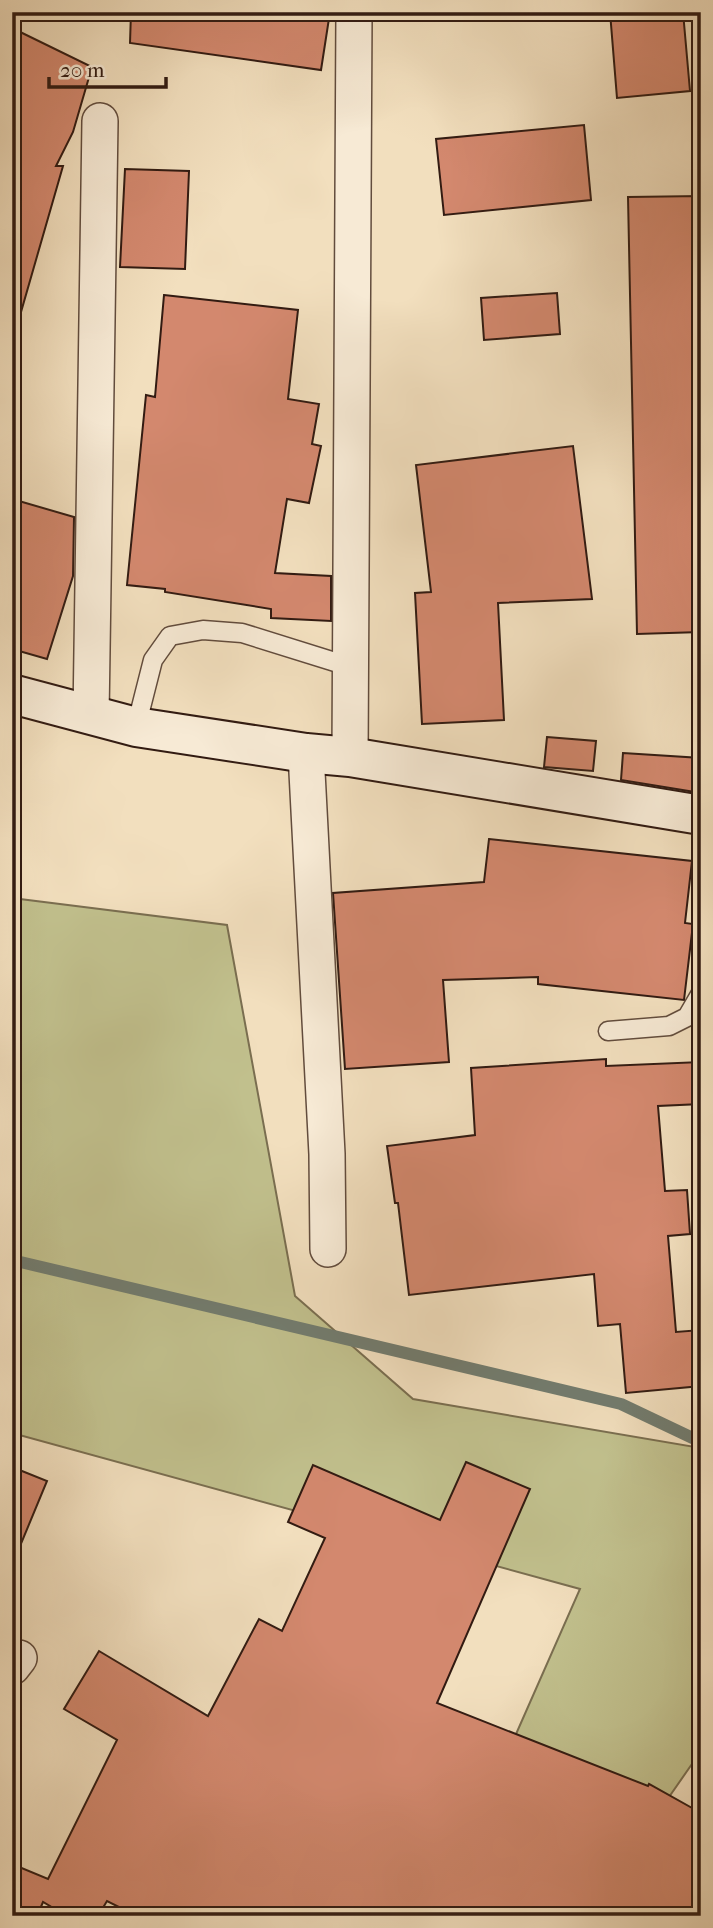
<svg xmlns="http://www.w3.org/2000/svg" width="713" height="1928" font-family="'IM FELL French Canon',serif">
  <style>
    .green { fill: #c1c08d; stroke: #7a6e50; stroke-width: 2 }
    .lines { fill: none; stroke-linecap: round; stroke-linejoin: round }
    .stream { stroke: #727c6f; stroke-width: 12 }
    .building { fill: #d3886e; stroke: #321b12; stroke-width: 2 }
    .lane-casing { stroke: #624c3d; stroke-width: 21 }
    .street-casing { stroke: #624c3d; stroke-width: 38 }
    .secondary-casing { stroke: #321b12; stroke-width: 42 }
    .lane { stroke: #f7ead5; stroke-width: 18 }
    .street { stroke: #f7ead5; stroke-width: 35 }
    .secondary { stroke: #f7ead5; stroke-width: 38 }
  </style>
  <rect width="100%" height="100%" fill="#f2dfbe"/>
  <filter id="stains"><feTurbulence type="fractalNoise" baseFrequency=".00286" numOctaves="4"/><feColorMatrix values="0 0 0 0 .2 0 0 0 0 .09 0 0 0 0 .02 0 0 0 .5 -.17"/></filter>
  <radialGradient id="worn" r=".72"><stop offset=".6" stop-color="#630" stop-opacity="0"/><stop offset="1" stop-color="#630" stop-opacity=".3"/></radialGradient>
  <!-- green -->
  <path class="green" d="M 12,898 L 227,925 L 295,1296 L 413,1399 L 701,1448 L 701,1751 L 653,1820 L 509,1750 L 580,1589 L 12,1433 Z"/>
  <g class="lines">
    <!-- stream -->
    <path class="stream" d="M 12,1260 L 621,1404 L 701,1442"/>
  </g>
  <!-- building -->
  <g class="building">
    <path d="M 131,12 L 330,12 L 321,70 L 130,43 Z"/>
    <path d="M 610,12 L 683,12 L 690,91 L 617,98 Z"/>
    <path d="M 12,28 L 92,67 L 73,132 L 56,166 L 63,166 L 21,312 L 12,310 Z"/>
    <path d="M 584,125 L 591,200 L 444,215 L 436,139 Z"/>
    <path d="M 125,169 L 189,171 L 185,269 L 120,267 Z"/>
    <path d="M 701,196 L 701,632 L 637,634 L 628,197 Z"/>
    <path d="M 557,293 L 560,334 L 484,340 L 481,298 Z"/>
    <path d="M 164,295 L 298,310 L 288,399 L 319,404 L 312,444 L 321,446 L 309,503 L 287,499 L 275,573 L 331,576 L 331,621 L 271,618 L 271,609 L 165,592 L 165,589 L 127,585 L 146,395 L 155,397 Z"/>
    <path d="M 573,446 L 592,599 L 498,603 L 504,720 L 422,724 L 415,593 L 431,592 L 416,465 Z"/>
    <path d="M 12,499 L 74,517 L 73,576 L 47,659 L 12,649 Z"/>
    <path d="M 547,737 L 596,741 L 593,771 L 544,767 Z"/>
    <path d="M 623,753 L 701,758 L 701,793 L 621,780 Z"/>
    <path d="M 489,839 L 692,861 L 685,923 L 693,924 L 684,1000 L 538,984 L 538,977 L 443,980 L 449,1062 L 345,1069 L 333,893 L 484,882 Z"/>
    <path d="M 606,1059 L 606,1066 L 701,1062 L 701,1104 L 658,1106 L 665,1191 L 687,1190 L 690,1234 L 668,1236 L 676,1332 L 701,1330 L 701,1386 L 626,1393 L 620,1324 L 598,1326 L 594,1274 L 409,1295 L 398,1203 L 395,1203 L 387,1146 L 475,1135 L 471,1068 Z"/>
    <path d="M 466,1462 L 530,1489 L 437,1703 L 648,1786 L 649,1784 L 701,1813 L 701,1916 L 137,1916 L 107,1901 L 98,1916 L 67,1916 L 43,1902 L 37,1916 L 12,1916 L 12,1864 L 48,1879 L 117,1740 L 64,1709 L 99,1651 L 208,1716 L 259,1619 L 282,1631 L 325,1538 L 288,1522 L 313,1465 L 440,1520 Z"/>
    <path d="M 12,1467 L 47,1481 L 13,1563 L 12,1563 Z"/>
  </g>
  <g class="lines">
    <!-- lane casing -->
    <g class="lane-casing">
      <g id="lane">
        <path d="M 136,727 L 153,660 L 170,636 L 203,630 L 242,633 L 351,667"/>
        <path d="M 608,1031 L 669,1026 L 687,1017 L 701,993"/>
      </g>
    </g>
    <!-- street casing -->
    <g class="street-casing">
      <g id="street">
        <path d="M 91,716 L 100,121"/>
        <path d="M 306,753 L 327,1154 L 328,1249"/>
        <path d="M 350,757 L 354,12"/>
        <path d="M 12,1667 L 19,1658"/>
      </g>
    </g>
    <!-- secondary casing -->
    <g class="secondary-casing">
      <path id="secondary" d="M 12,694 L 136,727 L 306,753 L 350,757 L 701,815"/>
    </g>
    <!-- lane -->
    <use href="#lane" class="lane"/>
    <!-- street -->
    <use href="#street" class="street"/>
    <!-- secondary -->
    <use href="#secondary" class="secondary"/>
  </g>
  <!-- margin -->
  <rect width="713" height="1928" fill="none" stroke="#f2dfbe" stroke-width="42"/>
  <rect x="14" y="14" width="685" height="1900" fill="none" stroke="#321b12" stroke-width="3.5"/>
  <rect x="21" y="21" width="671" height="1886" fill="none" stroke="#321b12" stroke-width="2"/>
  <!-- scale -->
  <path d="M49 77v10h117v-10" fill="none" stroke="#321b12" stroke-width="3.5"/>
  <text x="60" y="77" font-size="21" fill="#321b12" stroke="#f7ead5" stroke-width="5" paint-order="stroke">20 m</text>
  <rect width="100%" height="100%" filter="url(#stains)"/>
  <rect width="100%" height="100%" fill="url(#worn)"/>
</svg>
